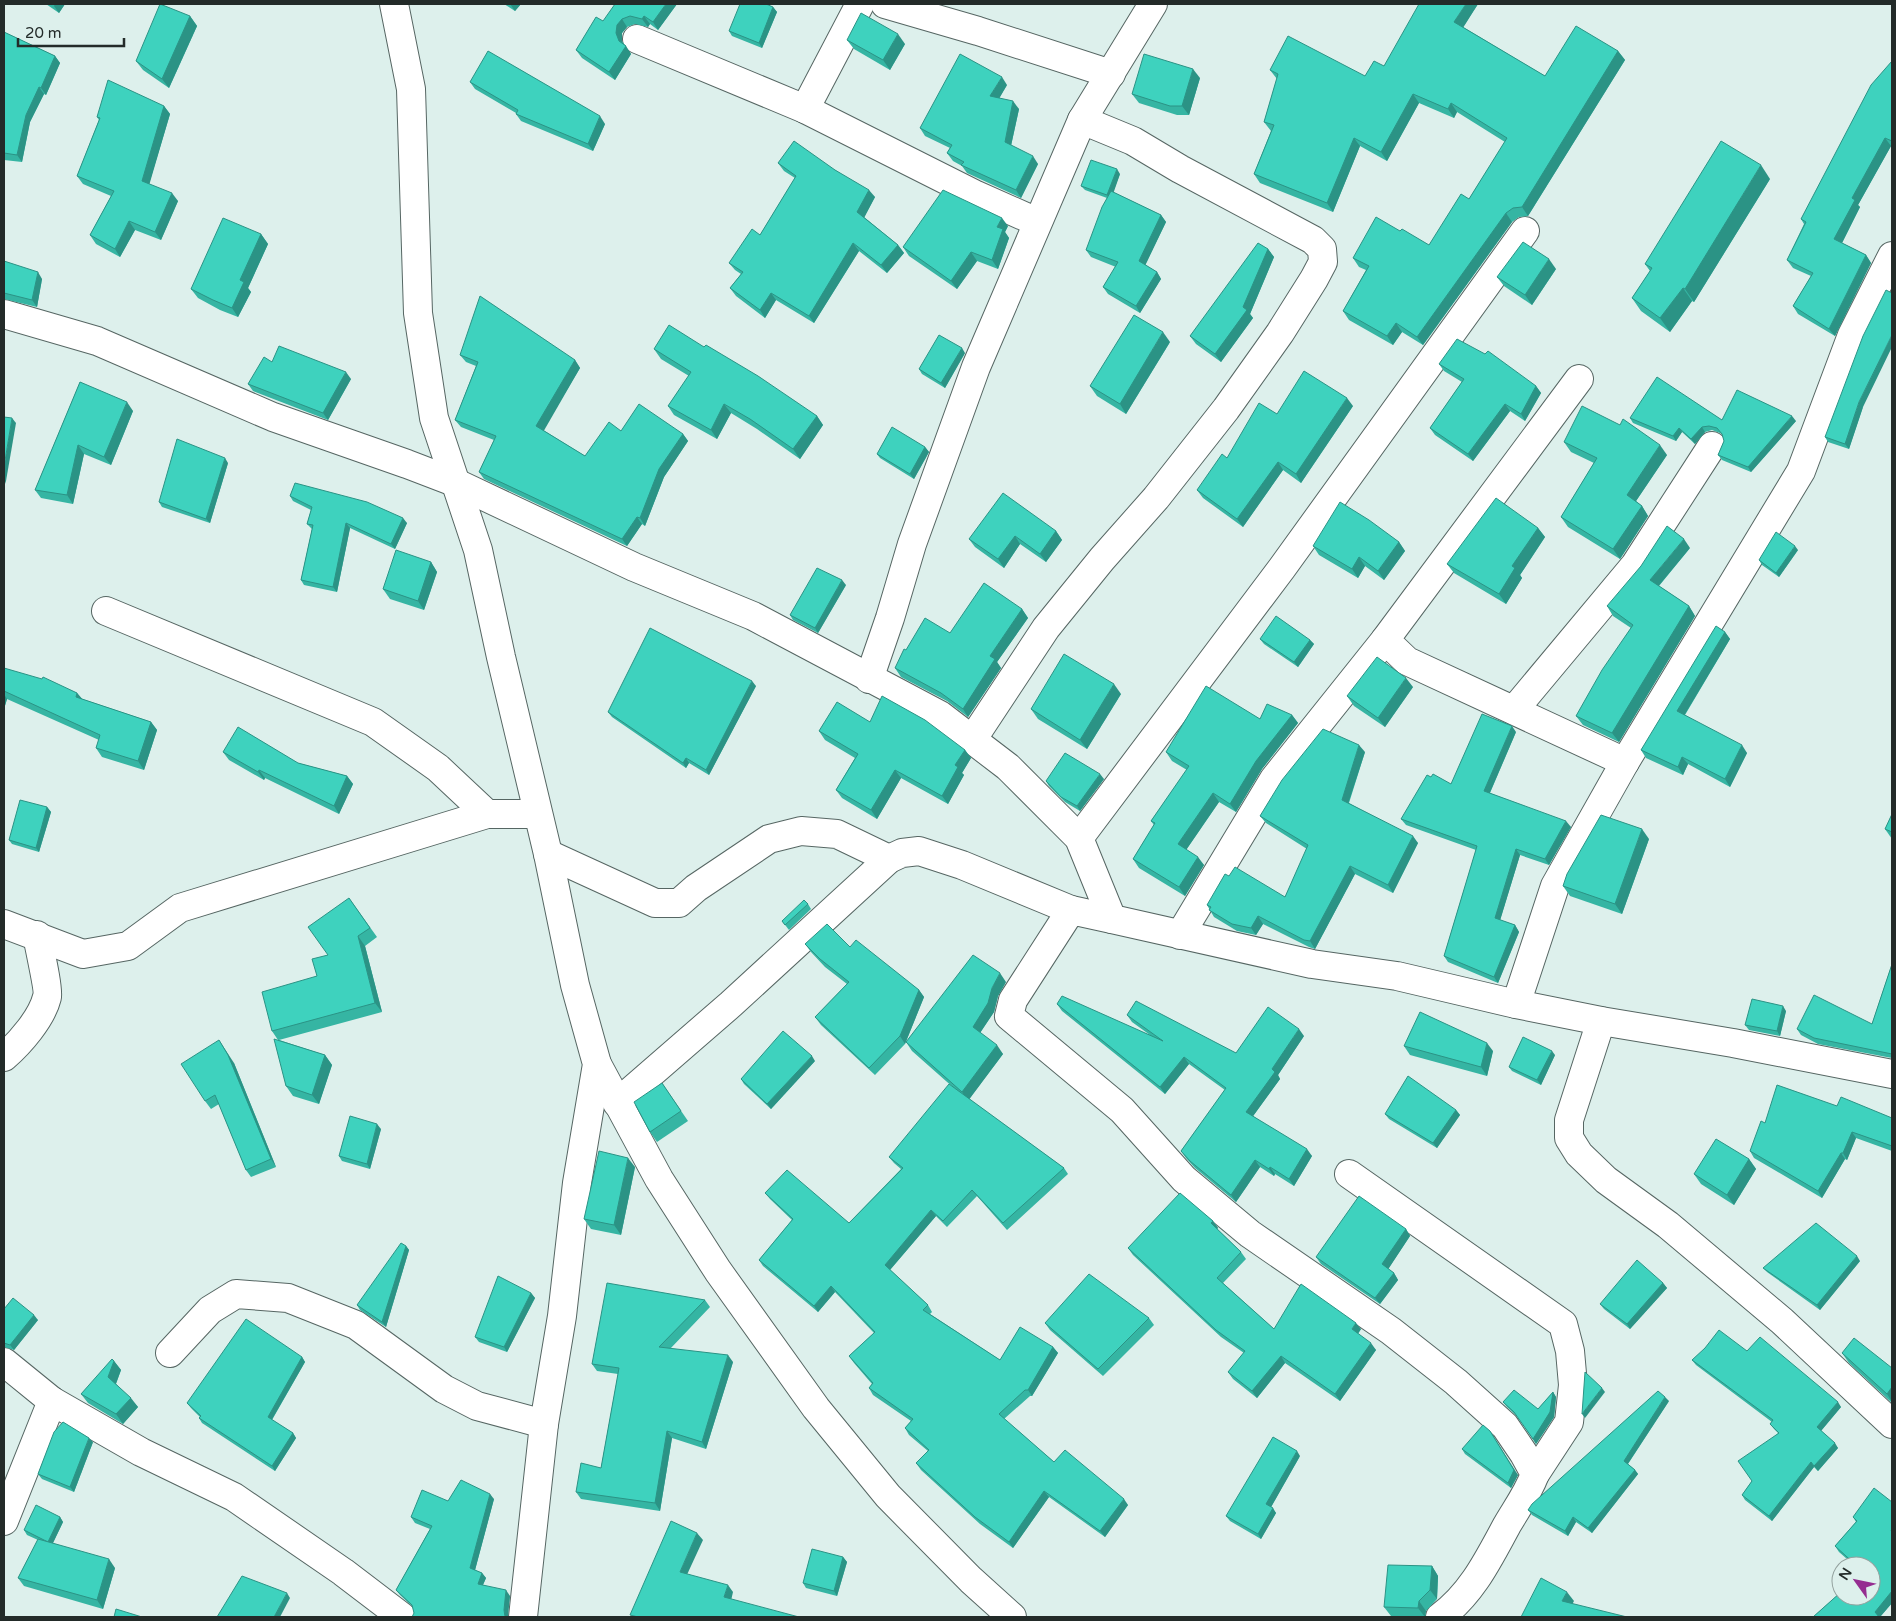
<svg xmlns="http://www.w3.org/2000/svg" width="1896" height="1621" font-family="'Varela Round',sans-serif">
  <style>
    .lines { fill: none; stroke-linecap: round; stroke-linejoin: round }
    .minor-casing { stroke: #566663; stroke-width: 30 }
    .minor { stroke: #fff; stroke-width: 28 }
    .wall { fill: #35b5a3 }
    .shaded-wall { fill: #2b9385 }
    .building { fill: #3ed2be; stroke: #2b9385 }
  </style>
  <rect width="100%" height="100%" fill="#ddf0ec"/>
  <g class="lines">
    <!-- minor casing -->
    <g class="minor-casing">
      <g id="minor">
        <path d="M 394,4 L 411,89 L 418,313 L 434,418 L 478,550 L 501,657 L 548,854 L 575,985 L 597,1064 L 577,1183 L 562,1316 L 544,1424 L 523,1617"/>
        <path d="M 885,4 L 978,31 L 1111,74"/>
        <path d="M 637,39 L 805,109 L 974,194 L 1037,222"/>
        <path d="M 805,109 L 860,4"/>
        <path d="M 4,314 L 97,341 L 273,417 L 407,464 L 454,482 L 634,567 L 753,616 L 940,715 L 1008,767 L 1079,838 L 1112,919 L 1312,964 L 1397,976 L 1516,1004 L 1601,1021 L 1733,1043 L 1892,1074"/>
        <path d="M 1579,379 L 1385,640 L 1407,661 L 1625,762"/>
        <path d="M 106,611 L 373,722 L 438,768 L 487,814"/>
        <path d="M 869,679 L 890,618 L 912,544 L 976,367 L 1082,120 L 1153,4"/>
        <path d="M 1514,710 L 1635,565 L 1712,446"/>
        <path d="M 972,740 L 1046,628 L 1102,559 L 1156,498 L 1226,409 L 1280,333 L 1314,279 L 1323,262 L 1322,249 L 1313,240 L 1180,169 L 1133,141 L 1082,120"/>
        <path d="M 1079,838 L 1282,568 L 1525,231"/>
        <path d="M 548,854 L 655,903 L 679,903 L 696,888 L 769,839 L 801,831 L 837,834 L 889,859"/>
        <path d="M 1112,919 L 1071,910 L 1013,1000 L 1009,1016 L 1122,1110 L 1184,1179 L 1250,1234 L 1391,1331 L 1456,1382 L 1505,1426 L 1524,1454 L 1535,1474 C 1528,1493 1517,1508 1507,1525 C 1489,1558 1472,1594 1440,1617"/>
        <path d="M 4,924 L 83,954 L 128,946 L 180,908 L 487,814 L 537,814"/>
        <path d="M 1180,935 L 1274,779 L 1385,640"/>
        <path d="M 1516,1004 L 1555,886 L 1625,762 L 1801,471 L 1852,335 L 1892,256"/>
        <path d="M 1601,1021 L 1569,1120 L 1569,1138 L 1579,1154 L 1606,1180 L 1668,1225 L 1782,1321 L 1892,1424"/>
        <path d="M 4,1057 C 20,1043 42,1018 47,997 C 49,990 39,946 37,935"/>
        <path d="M 597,1064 L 659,1179 L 718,1271 L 816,1408 L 888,1496 L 971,1580 L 1012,1617"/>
        <path d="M 617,1103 L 731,1004 L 889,859 L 902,853 L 919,851 L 962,865 L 1071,910"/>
        <path d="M 1349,1174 L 1563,1324 L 1570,1351 L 1573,1385 L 1569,1422 L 1535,1474"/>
        <path d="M 170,1353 L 210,1310 L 236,1294 L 288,1298 L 356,1325 L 444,1389 L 477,1406 L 544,1424"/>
        <path d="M 4,1362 L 52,1401 L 141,1452 L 234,1497 L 343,1572 L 402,1617"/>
        <path d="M 4,1521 L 52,1401"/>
      </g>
    </g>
    <!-- minor -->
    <use href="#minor" class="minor"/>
  </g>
  <!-- wall -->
  <g class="wall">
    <path d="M 46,4 L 65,4 L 59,13 Z"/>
    <path d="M 504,4 L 521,4 L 515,11 Z"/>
    <path d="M 677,4 L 658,30 L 650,24 L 648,27 L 635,24 L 627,27 L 622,33 L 622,41 L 631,54 L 615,80 L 582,58 L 576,50 L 603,21 Z"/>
    <path d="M 1478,4 L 1463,27 L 1545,76 L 1618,51 L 1625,60 L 1528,216 L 1519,217 L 1512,222 L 1423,345 L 1402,332 L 1393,345 L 1349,320 L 1343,311 L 1366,270 L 1359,267 L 1353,258 L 1429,245 L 1469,199 L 1505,142 L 1457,112 L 1454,118 L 1419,103 L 1387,161 L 1360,146 L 1333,212 L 1260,183 L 1254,174 L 1271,131 L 1264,122 L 1277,79 L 1270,70 L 1365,76 L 1384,66 Z"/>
    <path d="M 773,7 L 777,12 L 762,48 L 732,36 L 729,31 Z"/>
    <path d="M 190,16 L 197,26 L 169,88 L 143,70 L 136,61 Z"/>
    <path d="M 4,32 L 55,56 L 60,63 L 46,95 L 44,94 L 30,122 L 22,162 L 4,160 Z"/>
    <path d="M 847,40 L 905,44 L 890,70 L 854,49 Z"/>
    <path d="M 1892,61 L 1892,146 L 1891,146 L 1858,205 L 1860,207 L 1842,243 L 1866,255 L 1871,263 L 1835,336 L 1798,314 L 1793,306 L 1811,276 L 1793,268 L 1787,260 L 1804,224 L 1801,219 Z"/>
    <path d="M 1200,78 L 1189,115 L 1177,115 L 1139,103 L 1132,94 Z"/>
    <path d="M 470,82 L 605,124 L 593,151 L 521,121 L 516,114 L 516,113 L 475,89 Z"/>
    <path d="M 1007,85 L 999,98 L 1019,109 L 1011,146 L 1038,164 L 1021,198 L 967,173 L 962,166 L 953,161 L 947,153 L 950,148 L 925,136 L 920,128 Z"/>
    <path d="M 164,106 L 170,114 L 149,184 L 178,201 L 161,240 L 135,230 L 120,257 L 96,244 L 90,235 L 111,196 L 83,184 L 77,176 L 99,120 L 97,117 Z"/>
    <path d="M 778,163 L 835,170 L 875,197 L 864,217 L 898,245 L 904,253 L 887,273 L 859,251 L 814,323 L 776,300 L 765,318 L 736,296 L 730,288 L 741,274 L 735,270 L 729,263 L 760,235 L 795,178 L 784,171 Z"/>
    <path d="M 1120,174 L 1113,192 L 1161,215 L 1166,222 L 1145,265 L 1157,272 L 1161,279 L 1140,313 L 1108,294 L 1103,287 L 1116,267 L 1091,257 L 1086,250 L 1107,198 L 1085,190 L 1081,186 Z"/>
    <path d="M 1770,179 L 1694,302 L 1692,301 L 1670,332 L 1641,311 L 1632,298 L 1650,271 L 1645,264 Z"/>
    <path d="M 1008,226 L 1005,232 L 1009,238 L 998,269 L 977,261 L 957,289 L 909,256 L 903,247 Z"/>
    <path d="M 261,234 L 268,244 L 248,288 L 251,292 L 238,317 L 220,310 L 198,298 L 191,289 Z"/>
    <path d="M 1268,249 L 1274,257 L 1250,314 L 1253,318 L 1221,362 L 1196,344 L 1190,336 Z"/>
    <path d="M 4,261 L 42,279 L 37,307 L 4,299 Z"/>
    <path d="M 1556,269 L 1532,305 L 1504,286 L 1497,277 Z"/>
    <path d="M 1170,342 L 1126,414 L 1097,396 L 1090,386 Z"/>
    <path d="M 654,349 L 817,416 L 823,425 L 800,459 L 757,429 L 731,413 L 717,439 L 674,415 L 668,406 L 689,376 L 661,359 Z"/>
    <path d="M 965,353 L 945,388 L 922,374 L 919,369 Z"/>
    <path d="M 460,355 L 575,360 L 580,368 L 543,430 L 585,456 L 621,431 L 683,434 L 688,441 L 664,477 L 645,526 L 642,524 L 627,546 L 484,479 L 479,472 L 494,440 L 461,427 L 455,420 L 476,366 L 466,362 Z"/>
    <path d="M 272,362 L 351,379 L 328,420 L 253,391 L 248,384 Z"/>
    <path d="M 1439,364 L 1536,386 L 1541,393 L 1525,421 L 1510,411 L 1473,461 L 1435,435 L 1430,428 L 1462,382 L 1444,371 Z"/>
    <path d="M 80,382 L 133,411 L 111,465 L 84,454 L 73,504 L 41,498 L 35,490 Z"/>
    <path d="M 1353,406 L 1301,483 L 1283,470 L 1243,527 L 1203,498 L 1197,490 L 1227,458 L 1277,414 Z"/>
    <path d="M 1863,407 L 1849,449 L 1828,442 L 1825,437 Z"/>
    <path d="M 1630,418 L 1722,420 L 1796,421 L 1751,472 L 1722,460 L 1718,455 L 1724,441 L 1723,435 L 1720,433 L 1712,430 L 1705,432 L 1695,444 L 1682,432 L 1676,441 L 1633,423 Z"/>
    <path d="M 1564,442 L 1667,455 L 1636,501 L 1642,506 L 1648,516 L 1620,559 L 1568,527 L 1561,517 L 1594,463 L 1571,452 Z"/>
    <path d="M 925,447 L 929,452 L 914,479 L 880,458 L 877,454 Z"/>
    <path d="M 228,463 L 210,523 L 162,507 L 159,502 Z"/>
    <path d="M 290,496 L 407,523 L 395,549 L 350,528 L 337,592 L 304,585 L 301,580 L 312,529 L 307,524 L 311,510 L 293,501 Z"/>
    <path d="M 1538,528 L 1545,537 L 1520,575 L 1522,578 L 1506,604 L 1454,573 L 1447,564 Z"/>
    <path d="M 1056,531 L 1062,540 L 1046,562 L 1020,544 L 1004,568 L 975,547 L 969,539 Z"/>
    <path d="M 1399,542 L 1405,551 L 1384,580 L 1365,566 L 1358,578 L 1319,555 L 1313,546 Z"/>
    <path d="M 1690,548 L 1659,586 L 1689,606 L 1695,616 L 1619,742 L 1583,725 L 1576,716 L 1631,628 L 1613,616 L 1607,606 Z"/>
    <path d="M 1798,550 L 1779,577 L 1762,565 L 1759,560 Z"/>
    <path d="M 431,562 L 437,572 L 424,610 L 390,599 L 383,589 Z"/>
    <path d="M 846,585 L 818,633 L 793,620 L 790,615 Z"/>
    <path d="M 1022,609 L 1028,618 L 997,662 L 1001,668 L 968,717 L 947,701 L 901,677 L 895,668 L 906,650 L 950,633 Z"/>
    <path d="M 1725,632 L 1730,639 L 1685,715 L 1747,753 L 1730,787 L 1688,764 L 1683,775 L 1646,758 L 1641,750 Z"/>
    <path d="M 1260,639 L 1310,640 L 1314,644 L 1298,667 L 1264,644 Z"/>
    <path d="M 4,668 L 77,693 L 82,699 L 151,722 L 157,730 L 144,770 L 102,757 L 96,748 L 99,740 L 7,699 L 4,709 Z"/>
    <path d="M 756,686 L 709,775 L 689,763 L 686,768 L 612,717 L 608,712 Z"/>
    <path d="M 1413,687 L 1385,727 L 1354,706 L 1347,696 Z"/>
    <path d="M 1121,694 L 1087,749 L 1038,719 L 1031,709 Z"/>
    <path d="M 1292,715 L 1298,723 L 1262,769 L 1236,812 L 1219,802 L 1186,850 L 1204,865 L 1185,896 L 1139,868 L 1133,859 L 1154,825 L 1151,821 L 1187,770 L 1172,761 L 1166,752 L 1260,719 Z"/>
    <path d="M 870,722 L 965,750 L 971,758 L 962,773 L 964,775 L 948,804 L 901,778 L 877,819 L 842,798 L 836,790 L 855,758 L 825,740 L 819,731 Z"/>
    <path d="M 1516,732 L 1490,793 L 1571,827 L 1549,865 L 1520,855 L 1500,920 L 1515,925 L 1519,932 L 1498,983 L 1448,962 L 1444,956 L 1476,850 L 1406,825 L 1401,819 L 1451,784 Z"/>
    <path d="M 223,752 L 298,763 L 347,776 L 353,784 L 339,814 L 265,778 L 264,780 L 229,760 Z"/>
    <path d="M 1365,752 L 1349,803 L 1418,843 L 1393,893 L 1355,874 L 1315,949 L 1309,947 L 1263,924 L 1256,935 L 1237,931 L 1214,917 L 1207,905 L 1229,876 L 1285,897 L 1307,849 L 1266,823 L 1260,816 Z"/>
    <path d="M 1104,779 L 1080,811 L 1065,802 L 1049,786 L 1046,781 Z"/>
    <path d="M 47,807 L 51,812 L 39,852 L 12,844 L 9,840 Z"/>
    <path d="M 1892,814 L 1892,839 L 1885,829 Z"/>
    <path d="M 1649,839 L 1622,914 L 1570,896 L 1563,886 Z"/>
    <path d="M 349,898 L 377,937 L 365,946 L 382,1012 L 279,1040 L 325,1055 L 332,1065 L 319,1104 L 293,1096 L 286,1086 L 278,1040 L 272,1031 L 317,976 L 328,955 Z"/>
    <path d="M 808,904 L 811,909 L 789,930 L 782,921 Z"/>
    <path d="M 805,944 L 850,947 L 919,990 L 924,997 L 905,1044 L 875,1075 L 821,1025 L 815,1017 L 847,984 L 825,967 L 811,952 Z"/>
    <path d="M 1892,964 L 1892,1058 L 1818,1044 L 1801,1035 L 1797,1029 L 1872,1024 Z"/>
    <path d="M 1006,982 L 998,996 L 994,1012 L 980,1033 L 1003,1054 L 969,1099 L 1064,1168 L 1068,1174 L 1007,1230 L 977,1196 L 947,1227 L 936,1216 L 890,1270 L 928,1305 L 932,1312 L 930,1314 L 1000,1360 L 1053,1347 L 1058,1353 L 1032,1396 L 1030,1396 L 1004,1419 L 1054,1462 L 1128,1505 L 1105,1537 L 1049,1497 L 1013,1548 L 980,1524 L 921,1470 L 916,1463 L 928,1451 L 909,1435 L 905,1428 L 911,1421 L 873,1395 L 869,1388 L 872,1384 L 854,1363 L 849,1356 L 874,1333 L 835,1292 L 818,1312 L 763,1266 L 759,1260 L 792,1220 L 770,1199 L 765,1193 L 849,1223 L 901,1169 L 894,1163 L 889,1157 L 955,1089 L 912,1051 L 906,1042 Z"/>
    <path d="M 1057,1004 L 1150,1035 L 1132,1022 L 1127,1015 L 1236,1053 L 1304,1036 L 1278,1075 L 1280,1079 L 1253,1116 L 1312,1156 L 1294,1186 L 1275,1174 L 1274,1176 L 1260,1167 L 1236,1202 L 1195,1168 L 1186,1158 L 1181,1151 L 1225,1090 L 1189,1064 L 1165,1094 L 1062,1011 Z"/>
    <path d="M 1786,1011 L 1780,1036 L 1749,1030 L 1745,1025 Z"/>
    <path d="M 1404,1046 L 1493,1051 L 1487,1076 L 1410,1055 Z"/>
    <path d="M 1555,1055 L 1541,1085 L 1512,1071 L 1509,1067 Z"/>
    <path d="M 815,1061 L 771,1109 L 744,1084 L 741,1079 Z"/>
    <path d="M 234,1063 L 276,1167 L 251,1177 L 246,1170 L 219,1104 L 211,1109 L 205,1101 Z"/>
    <path d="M 662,1083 L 688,1121 L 657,1142 L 650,1132 Z"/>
    <path d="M 1837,1106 L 1892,1118 L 1892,1151 L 1856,1138 L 1847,1160 L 1845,1159 L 1822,1198 L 1754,1158 L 1750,1151 L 1765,1123 Z"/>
    <path d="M 1456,1110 L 1460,1115 L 1437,1148 L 1389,1119 L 1385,1114 Z"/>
    <path d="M 381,1129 L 370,1169 L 342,1161 L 339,1156 Z"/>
    <path d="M 1749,1159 L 1756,1169 L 1734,1205 L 1701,1184 L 1694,1174 Z"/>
    <path d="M 635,1167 L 621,1235 L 591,1229 L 584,1219 Z"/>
    <path d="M 1213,1221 L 1218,1228 L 1217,1229 L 1241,1252 L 1246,1259 L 1223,1283 L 1274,1329 L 1361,1329 L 1358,1334 L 1376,1350 L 1340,1401 L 1285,1363 L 1257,1398 L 1233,1379 L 1228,1372 L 1244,1353 L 1221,1337 L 1133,1255 L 1128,1248 Z"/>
    <path d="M 1406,1229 L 1410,1236 L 1388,1269 L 1394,1273 L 1398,1280 L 1380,1304 L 1321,1264 L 1316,1257 Z"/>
    <path d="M 406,1246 L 409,1250 L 386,1327 L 360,1310 L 357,1305 Z"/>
    <path d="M 1860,1261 L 1820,1310 L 1767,1272 L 1763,1268 Z"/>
    <path d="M 1663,1283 L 1667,1288 L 1630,1329 L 1604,1309 L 1600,1304 Z"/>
    <path d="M 531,1293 L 535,1298 L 507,1352 L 479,1342 L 475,1337 Z"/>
    <path d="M 705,1300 L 710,1307 L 670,1349 L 733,1362 L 706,1449 L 672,1438 L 660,1511 L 581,1499 L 576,1492 L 601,1468 L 618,1374 L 597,1371 L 592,1364 Z"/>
    <path d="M 4,1309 L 38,1320 L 14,1350 L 4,1347 Z"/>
    <path d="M 1149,1318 L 1154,1325 L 1103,1376 L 1050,1330 L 1045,1323 Z"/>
    <path d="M 1747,1351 L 1841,1407 L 1821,1431 L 1838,1448 L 1818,1471 L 1814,1467 L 1772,1521 L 1745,1500 L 1742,1495 L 1752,1481 L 1778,1433 L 1774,1429 L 1770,1424 L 1772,1422 L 1696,1365 L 1692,1360 Z"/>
    <path d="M 1842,1353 L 1892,1368 L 1892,1403 L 1849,1363 Z"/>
    <path d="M 302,1357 L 305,1362 L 272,1420 L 293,1433 L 296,1438 L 275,1471 L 202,1423 L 199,1418 L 200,1417 L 191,1408 L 187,1403 Z"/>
    <path d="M 114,1361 L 121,1370 L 116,1384 L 138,1407 L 123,1424 L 88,1403 L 81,1394 Z"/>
    <path d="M 1553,1392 L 1556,1397 L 1554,1417 L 1536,1444 L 1518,1417 L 1507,1407 L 1503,1402 L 1538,1409 Z"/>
    <path d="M 1669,1401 L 1628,1464 L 1635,1470 L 1638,1474 L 1592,1533 L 1576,1522 L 1568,1536 L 1532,1515 L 1528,1510 Z"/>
    <path d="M 93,1442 L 74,1492 L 42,1479 L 38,1474 Z"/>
    <path d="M 1462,1449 L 1518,1475 L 1511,1488 L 1465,1454 Z"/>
    <path d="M 1300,1456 L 1271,1507 L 1276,1513 L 1261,1539 L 1230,1521 L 1226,1516 Z"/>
    <path d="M 494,1499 L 475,1570 L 482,1573 L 486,1578 L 483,1585 L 510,1596 L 507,1615 L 414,1613 L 413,1607 L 400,1595 L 396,1590 L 430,1529 L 415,1523 L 411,1517 L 448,1501 Z"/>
    <path d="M 1892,1502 L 1892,1603 L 1880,1617 L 1813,1617 L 1871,1566 L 1855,1566 L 1839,1552 L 1835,1546 L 1856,1522 L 1853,1517 Z"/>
    <path d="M 60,1517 L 63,1522 L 53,1543 L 115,1568 L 103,1609 L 24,1586 L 18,1578 L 38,1540 L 27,1535 L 24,1530 Z"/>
    <path d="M 843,1557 L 847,1562 L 837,1596 L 806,1588 L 803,1583 Z"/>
    <path d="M 1432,1566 L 1438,1576 L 1437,1599 L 1426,1611 L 1425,1617 L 1391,1616 L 1384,1607 Z"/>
  </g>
  <!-- shaded-wall -->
  <g class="shaded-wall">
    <path d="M 55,4 L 65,4 L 59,13 L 54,6 Z"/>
    <path d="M 510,4 L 521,4 L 515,11 Z"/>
    <path d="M 666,4 L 677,4 L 658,30 L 653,22 Z"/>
    <path d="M 1466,4 L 1478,4 L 1461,31 L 1454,22 Z"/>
    <path d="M 773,7 L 777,12 L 762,48 L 759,43 Z"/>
    <path d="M 190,16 L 197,26 L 169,88 L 162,79 Z"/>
    <path d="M 644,16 L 650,24 L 648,27 L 642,19 Z"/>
    <path d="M 622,19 L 627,27 L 622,33 L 622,41 L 624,48 L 626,46 L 631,54 L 615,80 L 609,72 L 617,25 Z"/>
    <path d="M 898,34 L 905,44 L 890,70 L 883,60 Z"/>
    <path d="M 1618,51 L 1625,60 L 1528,216 L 1522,207 Z"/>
    <path d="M 55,56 L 60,63 L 46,95 L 41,88 Z"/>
    <path d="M 1193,69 L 1200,78 L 1189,115 L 1182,106 Z"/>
    <path d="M 1002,77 L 1007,85 L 996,104 L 990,96 Z"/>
    <path d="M 39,87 L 44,94 L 30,122 L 22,162 L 17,155 L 26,115 Z"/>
    <path d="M 1413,94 L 1419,103 L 1387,161 L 1381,152 Z"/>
    <path d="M 1013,101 L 1019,109 L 1010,150 L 1005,142 Z"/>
    <path d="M 1451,103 L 1457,112 L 1454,118 L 1448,109 Z"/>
    <path d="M 164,106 L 170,114 L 148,189 L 142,181 Z"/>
    <path d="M 600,116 L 605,124 L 593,151 L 588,144 Z"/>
    <path d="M 1354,138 L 1360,146 L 1333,212 L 1327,203 Z"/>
    <path d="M 1885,138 L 1891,146 L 1858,205 L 1860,207 L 1840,247 L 1834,239 L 1852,198 Z"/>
    <path d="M 1033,156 L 1038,164 L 1021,198 L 1016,190 Z"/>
    <path d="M 1761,165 L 1770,179 L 1694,302 L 1685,289 Z"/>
    <path d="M 1117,169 L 1120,174 L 1111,200 L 1107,195 Z"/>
    <path d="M 869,190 L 875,197 L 863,220 L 857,212 Z"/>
    <path d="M 172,193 L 178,201 L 161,240 L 155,232 Z"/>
    <path d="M 1506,213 L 1512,222 L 1423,345 L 1417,337 Z"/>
    <path d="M 1161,215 L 1166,222 L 1144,268 L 1139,261 Z"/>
    <path d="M 1002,218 L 1008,226 L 1005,232 L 1009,238 L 998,269 L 992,260 L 997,227 Z"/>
    <path d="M 129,221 L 135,230 L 120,257 L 115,249 Z"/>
    <path d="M 261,234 L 268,244 L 248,288 L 251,292 L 238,317 L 232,308 L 240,280 Z"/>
    <path d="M 853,243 L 859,251 L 814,323 L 809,316 Z"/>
    <path d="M 898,245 L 904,253 L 887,273 L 881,265 Z"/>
    <path d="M 1268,249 L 1274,257 L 1250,314 L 1253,318 L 1221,362 L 1215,354 L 1243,307 Z"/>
    <path d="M 971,252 L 977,261 L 957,289 L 951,281 Z"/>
    <path d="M 1866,255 L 1871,263 L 1835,336 L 1829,329 Z"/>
    <path d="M 1549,259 L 1556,269 L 1532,305 L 1525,295 Z"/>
    <path d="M 38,272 L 42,279 L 37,307 L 32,300 Z"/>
    <path d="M 1157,272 L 1161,279 L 1140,313 L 1136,306 Z"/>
    <path d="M 1683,288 L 1692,301 L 1670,332 L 1660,318 Z"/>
    <path d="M 771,293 L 776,300 L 765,318 L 760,310 Z"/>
    <path d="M 1396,323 L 1402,332 L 1393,345 L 1387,336 Z"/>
    <path d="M 1163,332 L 1170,342 L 1126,414 L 1120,404 Z"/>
    <path d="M 1892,335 L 1892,347 L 1863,407 L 1849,449 L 1845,444 L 1859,402 Z"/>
    <path d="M 962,348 L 965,353 L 945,388 L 941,383 Z"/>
    <path d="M 575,360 L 580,368 L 542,434 L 536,426 Z"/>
    <path d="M 346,372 L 351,379 L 328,420 L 323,413 Z"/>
    <path d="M 1536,386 L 1541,393 L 1525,421 L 1521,414 Z"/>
    <path d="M 1347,398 L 1353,406 L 1301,483 L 1296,474 Z"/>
    <path d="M 127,402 L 133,411 L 111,465 L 104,457 Z"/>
    <path d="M 724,404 L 731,413 L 717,439 L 711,430 Z"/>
    <path d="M 1505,404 L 1510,411 L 1473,461 L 1468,454 Z"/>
    <path d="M 817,416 L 823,425 L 800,459 L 793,449 Z"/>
    <path d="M 1792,416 L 1796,421 L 1751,472 L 1748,467 Z"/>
    <path d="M 12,418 L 16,423 L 6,481 L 4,487 L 4,467 Z"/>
    <path d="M 1702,427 L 1705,432 L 1695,444 L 1691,439 Z"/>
    <path d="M 1679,428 L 1682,432 L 1676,441 L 1673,436 Z"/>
    <path d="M 683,434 L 688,441 L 664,477 L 645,526 L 640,518 L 659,469 Z"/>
    <path d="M 78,445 L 84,454 L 73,504 L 67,495 Z"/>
    <path d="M 1660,445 L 1667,455 L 1634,504 L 1627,495 Z"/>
    <path d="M 925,447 L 929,452 L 914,479 L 910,474 Z"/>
    <path d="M 225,458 L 228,463 L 210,523 L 206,519 Z"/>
    <path d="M 1278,462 L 1283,470 L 1243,527 L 1237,519 Z"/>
    <path d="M 1642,506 L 1648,516 L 1620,559 L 1613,549 Z"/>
    <path d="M 637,517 L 642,524 L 627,546 L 622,539 Z"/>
    <path d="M 403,518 L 407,523 L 395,549 L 391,544 Z"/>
    <path d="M 346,523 L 350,528 L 337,592 L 333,587 Z"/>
    <path d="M 1538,528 L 1545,537 L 1520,575 L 1522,578 L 1506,604 L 1499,594 L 1512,566 Z"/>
    <path d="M 1056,531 L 1062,540 L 1046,562 L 1040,554 Z"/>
    <path d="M 1015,536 L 1020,544 L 1004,568 L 998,559 Z"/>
    <path d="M 1684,539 L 1690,548 L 1656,589 L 1650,580 Z"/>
    <path d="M 1399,542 L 1405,551 L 1384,580 L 1378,571 Z"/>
    <path d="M 1795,546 L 1798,550 L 1779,577 L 1776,573 Z"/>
    <path d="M 1359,557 L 1365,566 L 1358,578 L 1352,569 Z"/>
    <path d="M 431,562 L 437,572 L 424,610 L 418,601 Z"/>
    <path d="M 842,580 L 846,585 L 818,633 L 815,628 Z"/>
    <path d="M 1689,606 L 1695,616 L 1619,742 L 1612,733 Z"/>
    <path d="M 1022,609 L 1028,618 L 997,662 L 1001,668 L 968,717 L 963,709 L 990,656 Z"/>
    <path d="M 1725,632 L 1730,639 L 1682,719 L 1677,711 Z"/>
    <path d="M 1310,640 L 1314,644 L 1298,667 L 1294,662 Z"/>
    <path d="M 1406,678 L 1413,687 L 1385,727 L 1378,718 Z"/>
    <path d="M 752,681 L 756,686 L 709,775 L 706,770 Z"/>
    <path d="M 1114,684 L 1121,694 L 1087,749 L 1080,740 Z"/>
    <path d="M 77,693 L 84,701 L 76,697 Z"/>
    <path d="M 4,694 L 7,699 L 4,709 Z"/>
    <path d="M 1292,715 L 1298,723 L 1262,769 L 1236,812 L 1230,804 L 1256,761 Z"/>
    <path d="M 151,722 L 157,730 L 144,770 L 138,761 Z"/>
    <path d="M 1512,726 L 1516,732 L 1488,797 L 1484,791 Z"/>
    <path d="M 1359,745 L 1365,752 L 1347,807 L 1342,800 Z"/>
    <path d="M 1742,745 L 1747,753 L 1730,787 L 1725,779 Z"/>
    <path d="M 965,750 L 971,758 L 962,773 L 964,775 L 948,804 L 942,796 L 955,765 Z"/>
    <path d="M 1682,757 L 1688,764 L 1683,775 L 1678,767 Z"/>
    <path d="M 686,758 L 689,763 L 686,768 L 683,763 Z"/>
    <path d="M 259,770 L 265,778 L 264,780 L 258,772 Z"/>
    <path d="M 895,770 L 901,778 L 877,819 L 871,810 Z"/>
    <path d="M 1100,774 L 1104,779 L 1080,811 L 1077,806 Z"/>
    <path d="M 347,776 L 353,784 L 339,814 L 334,806 Z"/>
    <path d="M 1213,793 L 1219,802 L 1184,853 L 1178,844 Z"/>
    <path d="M 47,807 L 51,812 L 39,852 L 36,848 Z"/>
    <path d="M 1566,821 L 1571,827 L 1549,865 L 1545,859 Z"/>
    <path d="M 1642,829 L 1649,839 L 1622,914 L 1615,904 Z"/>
    <path d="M 1413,836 L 1418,843 L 1393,893 L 1388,885 Z"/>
    <path d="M 1516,849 L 1520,855 L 1499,924 L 1495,918 Z"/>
    <path d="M 1198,857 L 1204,865 L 1185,896 L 1179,887 Z"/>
    <path d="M 1350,866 L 1355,874 L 1315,949 L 1310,941 Z"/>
    <path d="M 1258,916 L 1263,924 L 1256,935 L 1251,928 Z"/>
    <path d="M 1515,925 L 1519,932 L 1498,983 L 1494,977 Z"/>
    <path d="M 358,936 L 365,946 L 382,1012 L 375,1003 Z"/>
    <path d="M 1000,973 L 1006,982 L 998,996 L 994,1012 L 978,1036 L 973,1027 L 992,988 Z"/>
    <path d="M 919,990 L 924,997 L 905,1044 L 900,1036 Z"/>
    <path d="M 1783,1006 L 1786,1011 L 1780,1036 L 1777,1031 Z"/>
    <path d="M 1299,1029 L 1304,1036 L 1278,1075 L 1280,1079 L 1251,1119 L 1246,1112 L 1272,1069 Z"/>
    <path d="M 219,1040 L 234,1063 L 276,1167 L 271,1159 Z"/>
    <path d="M 1487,1043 L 1493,1051 L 1487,1076 L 1481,1067 Z"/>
    <path d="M 997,1045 L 1003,1054 L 968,1101 L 962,1092 Z"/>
    <path d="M 1552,1051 L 1555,1055 L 1541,1085 L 1537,1080 Z"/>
    <path d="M 325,1055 L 332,1065 L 319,1104 L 312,1095 Z"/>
    <path d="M 812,1056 L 815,1061 L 771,1109 L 767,1104 Z"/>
    <path d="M 1184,1057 L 1189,1064 L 1165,1094 L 1160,1087 Z"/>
    <path d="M 1456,1110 L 1460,1115 L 1437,1148 L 1433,1143 Z"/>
    <path d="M 377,1124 L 381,1129 L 370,1169 L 367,1164 Z"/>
    <path d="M 1852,1132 L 1856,1138 L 1847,1160 L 1843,1153 Z"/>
    <path d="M 1307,1149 L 1312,1156 L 1294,1186 L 1289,1179 Z"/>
    <path d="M 1841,1153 L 1845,1159 L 1822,1198 L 1818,1191 Z"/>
    <path d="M 628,1158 L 635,1167 L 621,1235 L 614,1225 Z"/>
    <path d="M 1749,1159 L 1756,1169 L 1734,1205 L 1727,1195 Z"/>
    <path d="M 1255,1160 L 1260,1167 L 1236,1202 L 1231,1195 Z"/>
    <path d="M 1270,1167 L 1275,1174 L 1274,1176 L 1269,1169 Z"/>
    <path d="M 931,1210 L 936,1216 L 889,1271 L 885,1265 Z"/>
    <path d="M 1213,1221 L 1218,1228 L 1216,1230 L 1211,1223 Z"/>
    <path d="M 1406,1229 L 1410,1236 L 1387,1271 L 1382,1264 Z"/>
    <path d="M 406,1246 L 409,1250 L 386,1327 L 382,1322 Z"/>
    <path d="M 1857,1256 L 1860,1261 L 1820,1310 L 1817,1305 Z"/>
    <path d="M 1394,1273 L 1398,1280 L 1380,1304 L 1375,1298 Z"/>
    <path d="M 1663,1283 L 1667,1288 L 1630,1329 L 1627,1324 Z"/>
    <path d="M 831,1286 L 835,1292 L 818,1312 L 814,1306 Z"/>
    <path d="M 531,1293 L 535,1298 L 507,1352 L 504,1347 Z"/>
    <path d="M 34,1315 L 38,1320 L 14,1350 L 10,1345 Z"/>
    <path d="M 1356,1323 L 1361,1329 L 1356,1336 L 1352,1329 Z"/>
    <path d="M 1371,1343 L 1376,1350 L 1340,1401 L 1335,1394 Z"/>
    <path d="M 1053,1347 L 1058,1353 L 1032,1396 L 1028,1390 Z"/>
    <path d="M 728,1355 L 733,1362 L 706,1449 L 702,1442 Z"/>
    <path d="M 1281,1356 L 1285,1363 L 1257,1398 L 1252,1391 Z"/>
    <path d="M 302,1357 L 305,1362 L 271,1421 L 268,1417 Z"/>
    <path d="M 114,1361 L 121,1370 L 115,1386 L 108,1377 Z"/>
    <path d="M 1892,1387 L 1892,1402 L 1887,1394 Z"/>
    <path d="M 1602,1388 L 1605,1392 L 1585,1418 L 1582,1414 Z"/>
    <path d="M 1553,1392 L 1556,1397 L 1554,1417 L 1536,1444 L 1533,1439 Z"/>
    <path d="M 1665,1397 L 1669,1401 L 1627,1465 L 1624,1461 Z"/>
    <path d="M 131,1398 L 138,1407 L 123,1424 L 116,1414 Z"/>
    <path d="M 1838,1402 L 1841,1407 L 1820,1432 L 1817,1427 Z"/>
    <path d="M 667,1431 L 672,1438 L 660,1511 L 655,1503 Z"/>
    <path d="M 1490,1431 L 1518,1475 L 1511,1488 L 1508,1483 Z"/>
    <path d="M 293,1433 L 296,1438 L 275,1471 L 272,1466 Z"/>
    <path d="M 89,1438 L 93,1442 L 74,1492 L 70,1487 Z"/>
    <path d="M 1835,1443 L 1838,1448 L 1818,1471 L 1814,1466 Z"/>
    <path d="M 1297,1451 L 1300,1456 L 1270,1509 L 1266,1504 Z"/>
    <path d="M 1811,1462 L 1814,1467 L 1772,1521 L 1769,1516 Z"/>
    <path d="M 1635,1470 L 1638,1474 L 1592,1533 L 1588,1528 Z"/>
    <path d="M 1044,1491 L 1049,1497 L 1013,1548 L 1009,1542 Z"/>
    <path d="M 490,1494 L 494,1499 L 474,1574 L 470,1568 Z"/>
    <path d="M 1124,1499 L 1128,1505 L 1105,1537 L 1100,1531 Z"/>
    <path d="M 1273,1508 L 1276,1513 L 1261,1539 L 1258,1534 Z"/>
    <path d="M 60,1517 L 63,1522 L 51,1547 L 48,1542 Z"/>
    <path d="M 1573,1517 L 1576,1522 L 1568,1536 L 1565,1531 Z"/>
    <path d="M 697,1533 L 703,1540 L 685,1579 L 680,1572 Z"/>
    <path d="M 843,1557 L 847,1562 L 837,1596 L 834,1591 Z"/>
    <path d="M 109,1559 L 115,1568 L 103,1609 L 97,1600 Z"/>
    <path d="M 1432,1566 L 1438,1576 L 1437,1599 L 1430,1590 Z"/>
    <path d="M 482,1573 L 486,1578 L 481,1589 L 478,1584 Z"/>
    <path d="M 728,1585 L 733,1592 L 730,1605 L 724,1597 Z"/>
    <path d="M 506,1590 L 510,1596 L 508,1617 L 505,1617 L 504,1610 Z"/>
    <path d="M 1892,1591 L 1892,1603 L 1880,1617 L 1878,1617 L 1875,1612 Z"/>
    <path d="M 1567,1592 L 1574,1601 L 1569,1610 L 1562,1601 Z"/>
    <path d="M 287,1593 L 290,1598 L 280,1617 L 274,1617 Z"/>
    <path d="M 1419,1601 L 1426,1611 L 1425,1617 L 1418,1608 Z"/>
  </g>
  <!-- building -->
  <g class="building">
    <path d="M 160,4 L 190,16 L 162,79 L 136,61 Z"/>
    <path d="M 615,4 L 666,4 L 653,22 L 644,16 L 642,19 L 630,16 L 622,19 L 617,25 L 616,33 L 619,41 L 626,46 L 609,72 L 576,50 L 596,17 L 603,21 Z"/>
    <path d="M 740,4 L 766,4 L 773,7 L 759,43 L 729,31 Z"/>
    <path d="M 1419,4 L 1466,4 L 1454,22 L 1545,76 L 1576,26 L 1618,51 L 1522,207 L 1513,208 L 1506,213 L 1417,337 L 1396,323 L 1387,336 L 1343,311 L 1369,266 L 1353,258 L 1376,217 L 1400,231 L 1402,229 L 1429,245 L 1461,194 L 1469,199 L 1507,138 L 1451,103 L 1448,109 L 1413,94 L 1381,152 L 1354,138 L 1327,203 L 1254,174 L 1274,125 L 1264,122 L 1278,74 L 1270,70 L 1288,36 L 1365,76 L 1374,61 L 1384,66 Z"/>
    <path d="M 861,13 L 898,34 L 883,60 L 847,40 Z"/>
    <path d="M 4,32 L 55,56 L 41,88 L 39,87 L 26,115 L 17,155 L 4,153 Z"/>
    <path d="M 488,51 L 600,116 L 588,144 L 516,114 L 518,110 L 470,82 Z"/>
    <path d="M 960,54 L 1002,77 L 990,96 L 1013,101 L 1005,142 L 1033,156 L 1016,190 L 961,165 L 964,162 L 947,153 L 952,145 L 920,128 Z"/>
    <path d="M 1144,54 L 1193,69 L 1182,106 L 1170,106 L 1132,94 Z"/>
    <path d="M 1892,61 L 1892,141 L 1885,138 L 1852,198 L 1855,200 L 1834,239 L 1866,255 L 1829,329 L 1793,306 L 1813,273 L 1787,260 L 1806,222 L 1801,219 L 1871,85 Z"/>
    <path d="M 108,80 L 164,106 L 142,181 L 172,193 L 155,232 L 129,221 L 115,249 L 90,235 L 114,191 L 77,176 L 100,118 L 97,117 Z"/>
    <path d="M 794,141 L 835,170 L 869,190 L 857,212 L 898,245 L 881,265 L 853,243 L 809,316 L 771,293 L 760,310 L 730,288 L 743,272 L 729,263 L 752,229 L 760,235 L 796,176 L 778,163 Z"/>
    <path d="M 1721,141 L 1761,165 L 1685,289 L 1683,288 L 1660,318 L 1632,298 L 1652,268 L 1645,264 Z"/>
    <path d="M 1091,160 L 1117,169 L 1107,195 L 1081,186 Z"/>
    <path d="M 943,190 L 1002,218 L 997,227 L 1003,229 L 992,260 L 971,252 L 951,281 L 903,247 Z"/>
    <path d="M 1111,191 L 1161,215 L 1139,261 L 1157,272 L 1136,306 L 1103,287 L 1118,262 L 1086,250 L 1102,207 Z"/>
    <path d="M 223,218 L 261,234 L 240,280 L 244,282 L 232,308 L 213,300 L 191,289 Z"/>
    <path d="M 1523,242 L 1549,259 L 1525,295 L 1497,277 Z"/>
    <path d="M 1258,243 L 1268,249 L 1243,307 L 1247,310 L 1215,354 L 1190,336 Z"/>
    <path d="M 4,261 L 38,272 L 32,300 L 4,293 Z"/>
    <path d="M 1886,290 L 1892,293 L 1892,335 L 1859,402 L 1845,444 L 1825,437 L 1863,336 Z"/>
    <path d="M 480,296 L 575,360 L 536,426 L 585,456 L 609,422 L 621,431 L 639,404 L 683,434 L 659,469 L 640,518 L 637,517 L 622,539 L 479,472 L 496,436 L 455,420 L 478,362 L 460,355 Z"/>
    <path d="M 1134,315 L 1163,332 L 1120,404 L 1090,386 Z"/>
    <path d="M 669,325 L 704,347 L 706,345 L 758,376 L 817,416 L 793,449 L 750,419 L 724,404 L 711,430 L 668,406 L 691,372 L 654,349 Z"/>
    <path d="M 939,335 L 962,348 L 941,383 L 919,369 Z"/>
    <path d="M 1457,339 L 1485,354 L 1488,351 L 1536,386 L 1521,414 L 1505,404 L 1468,454 L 1430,428 L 1464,379 L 1439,364 Z"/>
    <path d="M 279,346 L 346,372 L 323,413 L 248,384 L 264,357 L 272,362 Z"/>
    <path d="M 1304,371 L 1347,398 L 1296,474 L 1278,462 L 1237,519 L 1197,490 L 1222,454 L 1227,458 L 1259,403 L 1277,414 Z"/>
    <path d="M 1657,377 L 1722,420 L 1737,390 L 1792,416 L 1748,467 L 1718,455 L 1724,441 L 1722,434 L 1717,428 L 1709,426 L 1702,427 L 1691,439 L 1679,428 L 1673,436 L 1630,418 Z"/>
    <path d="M 80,382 L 127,402 L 104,457 L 78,445 L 67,495 L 35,490 Z"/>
    <path d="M 1582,406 L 1620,425 L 1623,419 L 1660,445 L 1627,495 L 1642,506 L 1613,549 L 1561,517 L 1597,458 L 1564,442 Z"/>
    <path d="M 4,417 L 12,418 L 4,467 Z"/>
    <path d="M 892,427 L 925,447 L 910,474 L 877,454 Z"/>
    <path d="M 177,439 L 225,458 L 206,519 L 159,502 Z"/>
    <path d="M 295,483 L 367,502 L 403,518 L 391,544 L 346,523 L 333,587 L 301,580 L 313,525 L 307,524 L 312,507 L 290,496 Z"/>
    <path d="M 1003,493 L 1056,531 L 1040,554 L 1015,536 L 998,559 L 969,539 Z"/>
    <path d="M 1496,498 L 1538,528 L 1512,566 L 1515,568 L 1499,594 L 1447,564 Z"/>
    <path d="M 1340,502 L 1369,520 L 1399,542 L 1378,571 L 1359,557 L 1352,569 L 1313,546 Z"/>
    <path d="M 1667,526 L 1684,539 L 1650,580 L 1689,606 L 1612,733 L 1576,716 L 1602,670 L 1633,625 L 1607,606 L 1641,566 Z"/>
    <path d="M 1776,532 L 1795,546 L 1776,573 L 1759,560 Z"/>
    <path d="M 396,550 L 431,562 L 418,601 L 383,589 Z"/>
    <path d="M 817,568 L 842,580 L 815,628 L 790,615 Z"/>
    <path d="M 984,583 L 1022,609 L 990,656 L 995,659 L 963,709 L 941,693 L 895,668 L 904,649 L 906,650 L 925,618 L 950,633 Z"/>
    <path d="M 1276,616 L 1310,640 L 1294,662 L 1260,639 Z"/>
    <path d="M 1716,626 L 1725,632 L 1677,711 L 1742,745 L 1725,779 L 1682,757 L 1678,767 L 1641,750 Z"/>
    <path d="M 650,628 L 752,681 L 706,770 L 686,758 L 683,763 L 608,712 Z"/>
    <path d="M 1064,654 L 1114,684 L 1080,740 L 1031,709 Z"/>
    <path d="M 1377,657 L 1406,678 L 1378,718 L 1347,696 Z"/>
    <path d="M 4,668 L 42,679 L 43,677 L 77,693 L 76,697 L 151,722 L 138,761 L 96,748 L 100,735 L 4,691 Z"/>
    <path d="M 1206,686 L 1260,719 L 1267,704 L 1292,715 L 1256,761 L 1230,804 L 1213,793 L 1178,844 L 1198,857 L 1179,887 L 1133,859 L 1155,823 L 1151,821 L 1189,766 L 1166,752 Z"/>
    <path d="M 882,696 L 925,720 L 965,750 L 955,765 L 958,767 L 942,796 L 895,770 L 871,810 L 836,790 L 858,754 L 819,731 L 837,702 L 870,722 Z"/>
    <path d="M 1482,714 L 1512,726 L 1484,791 L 1566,821 L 1545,859 L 1516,849 L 1495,918 L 1515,925 L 1494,977 L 1444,956 L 1477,846 L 1401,819 L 1427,775 L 1431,777 L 1433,774 L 1451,784 Z"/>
    <path d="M 238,727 L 298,763 L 347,776 L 334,806 L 259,770 L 258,772 L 223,752 Z"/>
    <path d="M 1323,729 L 1359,745 L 1342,800 L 1413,836 L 1388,885 L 1350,866 L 1310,941 L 1304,940 L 1258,916 L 1251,928 L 1232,924 L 1209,910 L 1211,907 L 1207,905 L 1225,874 L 1229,876 L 1235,867 L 1285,897 L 1308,845 L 1260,816 L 1282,780 Z"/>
    <path d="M 1065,753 L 1100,774 L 1077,806 L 1061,797 L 1046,781 Z"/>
    <path d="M 20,800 L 47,807 L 36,848 L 9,840 Z"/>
    <path d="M 1892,814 L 1892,832 L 1885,829 Z"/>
    <path d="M 1601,815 L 1642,829 L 1615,904 L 1563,886 L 1567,874 Z"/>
    <path d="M 349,898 L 370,928 L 358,936 L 375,1003 L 272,1031 L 262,992 L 317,976 L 312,959 L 328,955 L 308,927 Z"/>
    <path d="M 804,900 L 808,904 L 785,925 L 782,921 Z"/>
    <path d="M 827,924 L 850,947 L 856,940 L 919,990 L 900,1036 L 869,1068 L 815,1017 L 849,982 L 820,959 L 805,944 Z"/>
    <path d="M 973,955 L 1000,973 L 992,988 L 988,1003 L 973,1027 L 997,1045 L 962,1092 L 906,1042 Z"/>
    <path d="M 1892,964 L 1892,1054 L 1814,1038 L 1797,1029 L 1814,995 L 1872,1024 Z"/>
    <path d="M 1062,996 L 1163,1041 L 1127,1015 L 1136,1001 L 1236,1053 L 1268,1007 L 1299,1029 L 1272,1069 L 1275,1072 L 1246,1112 L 1307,1149 L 1289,1179 L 1270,1167 L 1269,1169 L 1255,1160 L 1231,1195 L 1190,1161 L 1181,1151 L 1226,1088 L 1184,1057 L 1160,1087 L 1057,1004 Z"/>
    <path d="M 1752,999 L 1783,1006 L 1777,1031 L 1745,1025 Z"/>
    <path d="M 1420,1012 L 1487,1043 L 1481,1067 L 1404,1046 Z"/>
    <path d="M 783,1031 L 812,1056 L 767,1104 L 741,1079 Z"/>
    <path d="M 1523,1037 L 1552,1051 L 1537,1080 L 1509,1067 Z"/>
    <path d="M 274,1039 L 325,1055 L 312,1095 L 286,1086 Z"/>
    <path d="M 219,1040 L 228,1055 L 271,1159 L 246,1170 L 215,1095 L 205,1101 L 181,1064 Z"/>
    <path d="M 1408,1076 L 1456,1110 L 1433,1143 L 1385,1114 Z"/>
    <path d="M 662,1083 L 681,1111 L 650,1132 L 634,1102 Z"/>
    <path d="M 949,1084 L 1064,1168 L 1003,1223 L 972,1190 L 943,1221 L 931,1210 L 885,1265 L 928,1305 L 923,1310 L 1000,1360 L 1020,1327 L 1053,1347 L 1028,1390 L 1025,1390 L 999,1414 L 1054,1462 L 1065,1450 L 1124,1499 L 1100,1531 L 1044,1491 L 1009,1542 L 975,1517 L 916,1463 L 929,1450 L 905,1428 L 913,1419 L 869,1388 L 873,1383 L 849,1356 L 875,1332 L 831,1286 L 814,1306 L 759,1260 L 793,1219 L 765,1193 L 787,1170 L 849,1223 L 903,1168 L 889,1157 Z"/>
    <path d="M 1777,1085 L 1837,1106 L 1841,1097 L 1892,1118 L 1892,1146 L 1852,1132 L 1843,1153 L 1841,1153 L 1818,1191 L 1750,1151 L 1761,1121 L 1765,1123 Z"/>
    <path d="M 350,1116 L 377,1124 L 367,1164 L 339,1156 Z"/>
    <path d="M 1716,1139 L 1749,1159 L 1727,1195 L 1694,1174 Z"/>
    <path d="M 599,1151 L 628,1158 L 614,1225 L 584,1219 Z"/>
    <path d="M 1180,1193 L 1213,1221 L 1211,1223 L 1241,1252 L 1217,1278 L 1274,1329 L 1301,1284 L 1356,1323 L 1352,1329 L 1371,1343 L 1335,1394 L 1281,1356 L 1252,1391 L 1228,1372 L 1245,1351 L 1216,1330 L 1128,1248 Z"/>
    <path d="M 1359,1196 L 1406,1229 L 1382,1264 L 1394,1273 L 1375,1298 L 1316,1257 Z"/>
    <path d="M 1816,1223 L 1857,1256 L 1817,1305 L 1763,1268 Z"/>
    <path d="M 401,1243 L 406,1246 L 382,1322 L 357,1305 Z"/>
    <path d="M 1637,1260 L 1663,1283 L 1627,1324 L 1600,1304 Z"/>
    <path d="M 1089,1274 L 1149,1318 L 1098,1369 L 1045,1323 Z"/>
    <path d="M 498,1276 L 531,1293 L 504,1347 L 475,1337 Z"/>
    <path d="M 607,1283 L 705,1300 L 659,1347 L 728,1355 L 702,1442 L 667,1431 L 655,1503 L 576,1492 L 581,1463 L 601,1468 L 619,1368 L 592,1364 Z"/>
    <path d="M 13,1298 L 34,1315 L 10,1345 L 4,1343 L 4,1309 Z"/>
    <path d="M 246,1319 L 302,1357 L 268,1417 L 293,1433 L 272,1466 L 199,1418 L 201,1416 L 187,1403 Z"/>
    <path d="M 1719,1330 L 1747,1351 L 1760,1337 L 1838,1402 L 1817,1427 L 1835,1443 L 1814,1466 L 1811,1462 L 1769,1516 L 1742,1495 L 1752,1481 L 1738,1461 L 1779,1433 L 1770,1424 L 1773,1420 L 1692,1360 L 1705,1348 Z"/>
    <path d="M 1854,1338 L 1892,1368 L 1892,1387 L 1887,1394 L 1842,1353 Z"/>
    <path d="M 112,1359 L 114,1361 L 108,1377 L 131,1398 L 116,1414 L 81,1394 Z"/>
    <path d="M 1585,1372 L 1602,1388 L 1582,1414 Z"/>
    <path d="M 1514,1390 L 1538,1409 L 1553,1392 L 1550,1412 L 1533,1439 L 1514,1412 L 1503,1402 Z"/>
    <path d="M 1658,1391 L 1665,1397 L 1624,1461 L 1635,1470 L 1588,1528 L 1573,1517 L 1565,1531 L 1528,1510 L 1532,1504 Z"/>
    <path d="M 63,1422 L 89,1438 L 70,1487 L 38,1474 L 54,1432 Z"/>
    <path d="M 1483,1425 L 1490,1431 L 1514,1470 L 1508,1483 L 1462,1449 Z"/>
    <path d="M 1273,1437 L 1297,1451 L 1266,1504 L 1273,1508 L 1258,1534 L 1226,1516 Z"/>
    <path d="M 461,1480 L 490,1494 L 470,1568 L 482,1573 L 478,1584 L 506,1590 L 504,1610 L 505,1617 L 412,1617 L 414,1613 L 412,1605 L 396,1590 L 432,1526 L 411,1517 L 422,1490 L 448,1501 Z"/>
    <path d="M 1874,1488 L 1892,1502 L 1892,1529 L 1891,1531 L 1892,1532 L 1892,1591 L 1875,1612 L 1879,1617 L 1813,1617 L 1841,1592 L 1841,1596 L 1871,1596 L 1871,1566 L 1857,1566 L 1835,1546 L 1857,1521 L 1853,1517 Z"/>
    <path d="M 36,1505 L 60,1517 L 48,1542 L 24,1530 Z"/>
    <path d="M 671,1521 L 697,1533 L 680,1572 L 728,1585 L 724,1597 L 799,1617 L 638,1617 L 630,1615 Z"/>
    <path d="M 38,1539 L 109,1559 L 97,1600 L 18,1578 Z"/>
    <path d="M 812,1549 L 843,1557 L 834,1591 L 803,1583 Z"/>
    <path d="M 1388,1565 L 1432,1566 L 1430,1590 L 1419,1601 L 1418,1608 L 1384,1607 Z"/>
    <path d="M 242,1576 L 287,1593 L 274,1617 L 217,1617 Z"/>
    <path d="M 1541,1578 L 1567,1592 L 1562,1601 L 1627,1617 L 1521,1617 Z"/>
    <path d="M 116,1609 L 142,1617 L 114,1617 Z"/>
  </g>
  <!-- border -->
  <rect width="1896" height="1621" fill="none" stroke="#232b29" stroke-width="10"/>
  <!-- north arrow -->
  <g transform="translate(1856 1581) rotate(303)"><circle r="24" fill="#ddf0ec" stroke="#93a19e"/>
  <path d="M0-4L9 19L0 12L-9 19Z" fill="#952d91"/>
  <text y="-8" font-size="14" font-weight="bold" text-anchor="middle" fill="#232b29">N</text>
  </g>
  <!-- scale -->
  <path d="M18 38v8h106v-8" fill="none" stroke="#232b29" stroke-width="2.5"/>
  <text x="25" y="38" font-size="15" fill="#232b29" stroke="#ddf0ec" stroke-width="4" paint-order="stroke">20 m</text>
</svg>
